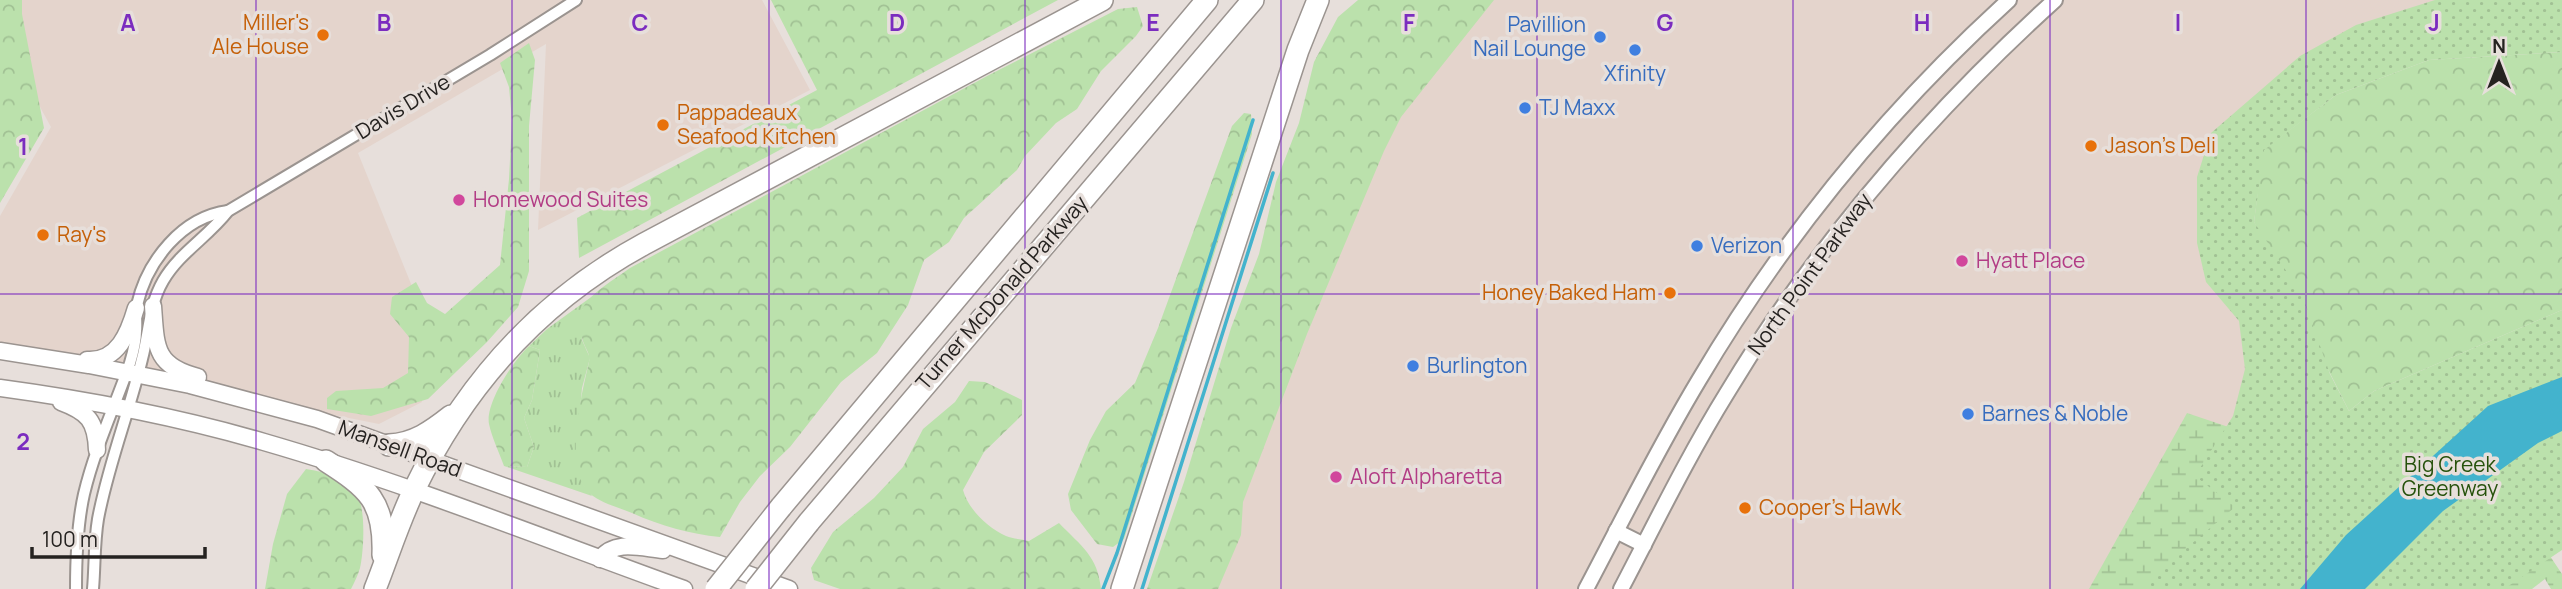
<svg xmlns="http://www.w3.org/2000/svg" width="2562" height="589" font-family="Manrope,sans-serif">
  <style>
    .built { fill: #e4d4cc }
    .grass { fill: url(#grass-tufts) }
    .forest { fill: url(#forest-crowns) }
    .wetland { fill: url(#wetland-marsh) }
    .park { fill: url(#park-dots) }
    .water { fill: #43b3cd }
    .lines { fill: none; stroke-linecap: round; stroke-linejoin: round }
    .stream { stroke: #43b3cd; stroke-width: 3.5 }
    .minor-casing { stroke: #9b9490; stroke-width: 14 }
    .tertiary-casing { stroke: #9b9490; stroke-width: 18 }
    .secondary-casing { stroke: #9b9490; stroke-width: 19 }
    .motorway-casing { stroke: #9b9490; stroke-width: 24 }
    .minor { stroke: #fff; stroke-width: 10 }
    .tertiary { stroke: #fff; stroke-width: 14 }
    .secondary { stroke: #fff; stroke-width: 16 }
    .motorway { stroke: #fff; stroke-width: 21 }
    .motorway-bridge-casing { stroke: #9b9490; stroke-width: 24; stroke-linecap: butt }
    .motorway-bridge { stroke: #fff; stroke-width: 21 }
    .grid { fill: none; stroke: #7b2cbf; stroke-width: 2; stroke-opacity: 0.55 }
    .food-dot { fill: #e8710a; stroke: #e7dfdb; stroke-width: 2.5 }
    .shop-dot { fill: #3f7fe0; stroke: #e7dfdb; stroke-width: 2.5 }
    .hotel-dot { fill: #d1479c; stroke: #e7dfdb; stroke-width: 2.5 }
    .labels { text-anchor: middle; stroke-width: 7; stroke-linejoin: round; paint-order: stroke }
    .food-label { font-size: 21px; fill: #c56008; stroke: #e7dfdb; text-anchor: start }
    .shop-label { font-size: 21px; fill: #366cbe; stroke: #e7dfdb; text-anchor: start }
    .street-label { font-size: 21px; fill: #252220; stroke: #e7dfdb }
    .hotel-label { font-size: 21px; fill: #b23c85; stroke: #e7dfdb; text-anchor: start }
    .park-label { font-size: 21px; fill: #26520c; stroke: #e7dfdb }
    .grid-label { font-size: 23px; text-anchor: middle; font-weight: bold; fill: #7b2cbf; stroke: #e7dfdb; stroke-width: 7; stroke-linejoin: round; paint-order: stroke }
  </style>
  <defs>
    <pattern id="grass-tufts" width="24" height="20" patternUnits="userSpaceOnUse" patternTransform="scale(1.75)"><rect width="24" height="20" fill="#bbe1ac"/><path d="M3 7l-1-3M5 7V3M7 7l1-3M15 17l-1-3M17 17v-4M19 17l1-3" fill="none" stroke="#a1c194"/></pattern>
    <pattern id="forest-crowns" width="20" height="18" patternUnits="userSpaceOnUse" patternTransform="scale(1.75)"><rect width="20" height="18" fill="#bbe1ac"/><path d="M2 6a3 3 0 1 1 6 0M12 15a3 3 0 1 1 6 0" fill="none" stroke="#a1c194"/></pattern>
    <pattern id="wetland-marsh" width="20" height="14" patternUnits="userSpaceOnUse" patternTransform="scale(1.75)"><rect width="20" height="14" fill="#bbe1ac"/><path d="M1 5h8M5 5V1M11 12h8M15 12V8" fill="none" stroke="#a1c194"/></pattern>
    <pattern id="park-dots" width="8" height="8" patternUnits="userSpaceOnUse" patternTransform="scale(1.75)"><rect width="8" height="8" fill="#bbe1ac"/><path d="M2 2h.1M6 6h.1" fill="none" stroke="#a1c194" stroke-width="1.8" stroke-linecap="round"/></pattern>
  </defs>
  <rect width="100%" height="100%" fill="#e7dfdb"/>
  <!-- built -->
  <g class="built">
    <path d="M 4,0 L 762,0 L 810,90 L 538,230 L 546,44 L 358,153 L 422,311 L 422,402 L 379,424 L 0,348 L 0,216 L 51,127 L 3,39 Z"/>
    <path d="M 1387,0 L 2437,0 L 2211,142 L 2293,385 L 2179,589 L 1211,589 Z"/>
  </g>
  <!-- grass -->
  <path class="grass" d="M 594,295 L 582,310 L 582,340 L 590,358 L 582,388 L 577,442 L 583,484 L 592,496 L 504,466 L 527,467 L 534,447 L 524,418 L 532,400 L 540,350 L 529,346 L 547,329 Z"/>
  <!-- forest -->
  <g class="forest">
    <path d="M 0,0 L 22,0 L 22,14 L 44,128 L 0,203 Z"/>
    <path d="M 771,0 L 1058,0 L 579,258 L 577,218 L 817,90 Z"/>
    <path d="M 1358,0 L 1494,0 L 1401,117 L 1384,151 L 1307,334 L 1243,502 L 1241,535 L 1218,589 L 1147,589 L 1184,482 L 1231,328 L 1259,254 L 1276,182 L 1299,123 L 1314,62 L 1338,17 Z"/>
    <path d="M 1137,7 L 1143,26 L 1136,36 L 1101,71 L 1077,109 L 1056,123 L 1025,156 L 1017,170 L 964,218 L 949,242 L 924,260 L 908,305 L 877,353 L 841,382 L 790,447 L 760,476 L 740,502 L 720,537 C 690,534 661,526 632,513 C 620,508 604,504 593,496 C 561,474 582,393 589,362 C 591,353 583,346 582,337 C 582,330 580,317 582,310 C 587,295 618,277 630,268 L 989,75 L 1118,9 Z"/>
    <path d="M 529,43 L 535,60 L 529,126 L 529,271 L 518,307 L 487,342 L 428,399 L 371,416 L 327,409 L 327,398 L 336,391 L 383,388 L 408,373 L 409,337 L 390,314 L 392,297 L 416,282 L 427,303 L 445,314 L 500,265 L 509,179 L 512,120 L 509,87 L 500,63 Z"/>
    <path d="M 2562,52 L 2562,310 L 2374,391 L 2349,411 L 2254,222 L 2263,150 L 2336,95 L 2429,60 Z"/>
    <path d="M 1244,113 L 1251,114 L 1252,134 L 1124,539 L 1113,547 L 1097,544 L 1071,510 L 1068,494 L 1090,440 L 1106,411 L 1135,383 L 1158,328 L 1232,126 Z"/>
    <path d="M 529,346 L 540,350 L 532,400 L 524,418 L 534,447 L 527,467 L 504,466 C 499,452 492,438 489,424 C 485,403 514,360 529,346 Z"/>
    <path d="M 969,381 L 985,382 L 1022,400 L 1022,415 L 984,452 L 963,490 C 968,509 988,528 1006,536 C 1013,539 1022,539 1029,541 L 1059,523 C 1081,546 1098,556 1101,589 L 840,589 L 814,580 L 811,568 L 833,532 L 874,498 L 903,467 L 923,429 L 955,402 Z"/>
    <path d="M 306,469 C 320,471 343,477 353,487 C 367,502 364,549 360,568 C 358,575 354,583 351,589 L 265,589 L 273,544 L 287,494 Z"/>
  </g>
  <!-- wetland -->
  <g class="wetland">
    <path d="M 2187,413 L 2510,522 L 2457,589 L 2089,589 Z"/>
    <path d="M 2546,550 L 2562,574 L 2562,589 L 2551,589 L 2545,579 L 2532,589 L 2499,589 Z"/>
  </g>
  <!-- park -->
  <path class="park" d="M 2435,0 L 2562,0 L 2562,52 L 2429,60 L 2336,95 L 2264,150 L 2254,222 L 2302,295 L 2330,374 L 2349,411 L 2374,391 L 2562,310 L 2562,550 L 2504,589 L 2138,589 L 2235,507 L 2195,476 L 2233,416 L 2245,369 L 2239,321 L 2206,282 L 2197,243 L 2197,177 L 2211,133 L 2300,56 L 2356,25 Z"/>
  <!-- water -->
  <path class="water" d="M 2562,377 L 2562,431 L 2538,443 L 2443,511 L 2365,589 L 2300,589 L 2346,535 L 2488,406 Z"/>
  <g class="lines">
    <!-- stream -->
    <g class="stream">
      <path d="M 1103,589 L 1117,553 L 1253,120"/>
      <path d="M 1142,589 L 1273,173"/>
    </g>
    <!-- minor casing -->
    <g class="minor-casing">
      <g id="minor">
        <path d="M 76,589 C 76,557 77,525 84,494 C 95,448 115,406 130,363 C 133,353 136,342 136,331 C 137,323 135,313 137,305 C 147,261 182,217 228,211"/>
        <path d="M 93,589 C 95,566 94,543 98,519 C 108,465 129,413 142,359 C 149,333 149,305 163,281 C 179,253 208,237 228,211 L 490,55 L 576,0"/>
      </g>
    </g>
    <!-- tertiary casing -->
    <g class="tertiary-casing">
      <g id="tertiary">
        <path d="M 1616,531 L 1644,545"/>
        <path d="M 1586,589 C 1623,519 1658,448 1699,380 C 1783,238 1888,110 2009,0"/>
        <path d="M 1621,589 C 1655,524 1688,456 1727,393 C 1816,245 1927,116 2055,0"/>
      </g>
    </g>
    <!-- secondary casing -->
    <g class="secondary-casing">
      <g id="secondary">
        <path d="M 153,306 C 156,346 154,366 198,377"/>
        <path d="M 0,351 L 89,365 L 190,385 L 317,419 L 789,589"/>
        <path d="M 87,360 C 118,362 129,332 136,308"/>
        <path d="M 0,388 C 89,400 178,417 264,442 C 406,483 545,539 684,589"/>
        <path d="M 61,402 C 88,412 96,421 97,450"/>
        <path d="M 600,559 C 615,539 641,548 663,550"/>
      </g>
    </g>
    <!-- motorway casing -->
    <g class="motorway-casing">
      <g id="motorway">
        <path d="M 389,445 C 414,444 432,431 451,416"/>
        <path d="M 326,461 C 368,488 385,501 383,555"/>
        <path d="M 781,507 L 1207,0"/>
        <path d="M 809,522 L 1253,0"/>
        <path d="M 375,589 C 388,556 399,521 414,490 C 465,384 541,300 644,244 L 1102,0"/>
        <path d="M 1122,589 L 1298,50 L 1318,0"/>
      </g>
    </g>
    <!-- minor -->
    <use href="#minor" class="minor"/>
    <!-- tertiary -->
    <use href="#tertiary" class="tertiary"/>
    <!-- secondary -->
    <use href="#secondary" class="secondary"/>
    <!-- motorway -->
    <use href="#motorway" class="motorway"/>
    <!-- motorway-bridge casing -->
    <g class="motorway-bridge-casing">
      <g id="motorway-bridge">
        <path d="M 716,589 L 781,507"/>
        <path d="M 756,589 L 809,522"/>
      </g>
    </g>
    <!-- motorway-bridge -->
    <use href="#motorway-bridge" class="motorway-bridge"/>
  </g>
  <!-- grid -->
  <path class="grid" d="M 256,0 L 256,589M 512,0 L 512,589M 769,0 L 769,589M 1025,0 L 1025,589M 1281,0 L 1281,589M 1537,0 L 1537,589M 1793,0 L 1793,589M 2050,0 L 2050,589M 2306,0 L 2306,589M 0,294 L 2562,294"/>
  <!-- markers -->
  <g class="food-dot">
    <circle cx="323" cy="35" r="7"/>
    <circle cx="663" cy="125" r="7"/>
    <circle cx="2091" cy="146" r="7"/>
    <circle cx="43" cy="235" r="7"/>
    <circle cx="1670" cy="293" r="7"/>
    <circle cx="1745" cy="508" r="7"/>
  </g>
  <g class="shop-dot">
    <circle cx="1600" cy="37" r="7"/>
    <circle cx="1635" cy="50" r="7"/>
    <circle cx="1525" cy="108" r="7"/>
    <circle cx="1697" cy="246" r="7"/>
    <circle cx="1413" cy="366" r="7"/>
    <circle cx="1968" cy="414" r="7"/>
  </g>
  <g class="hotel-dot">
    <circle cx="459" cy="200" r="7"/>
    <circle cx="1962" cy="261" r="7"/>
    <circle cx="1336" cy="477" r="7"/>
  </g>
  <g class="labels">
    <!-- food labels -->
    <g class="food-label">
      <text x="309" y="30" text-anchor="end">Miller's<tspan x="309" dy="24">Ale House</tspan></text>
      <text x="677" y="120">Pappadeaux<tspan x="677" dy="24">Seafood Kitchen</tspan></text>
      <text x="2105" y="153">Jason's Deli</text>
      <text x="57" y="242">Ray's</text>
      <text x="1656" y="300" text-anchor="end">Honey Baked Ham</text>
      <text x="1759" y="515">Cooper's Hawk</text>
    </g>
    <!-- shop labels -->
    <g class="shop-label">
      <text x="1586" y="32" text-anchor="end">Pavillion<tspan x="1586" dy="24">Nail Lounge</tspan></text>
      <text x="1635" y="81" text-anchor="middle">Xfinity</text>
      <text x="1539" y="115">TJ Maxx</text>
      <text x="1711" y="253">Verizon</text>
      <text x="1427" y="373">Burlington</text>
      <text x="1982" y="421">Barnes &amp; Noble</text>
    </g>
    <!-- street labels -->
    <g class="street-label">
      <text transform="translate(403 107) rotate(-31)" y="7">Davis Drive</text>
      <text transform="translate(1810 274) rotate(-54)" y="7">North Point Parkway</text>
      <text transform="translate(1002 293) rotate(-49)" y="7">Turner McDonald Parkway</text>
      <text transform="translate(400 449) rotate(20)" y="7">Mansell Road</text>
    </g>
    <!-- hotel labels -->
    <g class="hotel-label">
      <text x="473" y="207">Homewood Suites</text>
      <text x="1976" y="268">Hyatt Place</text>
      <text x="1350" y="484">Aloft Alpharetta</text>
    </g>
    <!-- park labels -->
    <g class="park-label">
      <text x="2450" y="472">Big Creek<tspan x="2450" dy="24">Greenway</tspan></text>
    </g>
  </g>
  <g class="grid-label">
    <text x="128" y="31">A</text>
    <text x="384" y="31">B</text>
    <text x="640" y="31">C</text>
    <text x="897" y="31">D</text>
    <text x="1153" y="31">E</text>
    <text x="1409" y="31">F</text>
    <text x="1665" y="31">G</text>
    <text x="1922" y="31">H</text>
    <text x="2178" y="31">I</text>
    <text x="2434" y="31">J</text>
    <text x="23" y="155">1</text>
    <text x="23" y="450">2</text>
  </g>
  <!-- north arrow -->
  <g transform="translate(2499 63)" stroke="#e7dfdb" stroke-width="5" paint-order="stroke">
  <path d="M0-5L12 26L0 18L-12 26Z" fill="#252220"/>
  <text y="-10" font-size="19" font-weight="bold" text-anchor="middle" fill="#252220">N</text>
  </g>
  <!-- scale -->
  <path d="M32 547v10h173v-10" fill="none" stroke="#252220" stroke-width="3.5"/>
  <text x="42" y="547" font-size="21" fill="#252220" stroke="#e7dfdb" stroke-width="5" paint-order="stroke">100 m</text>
</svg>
